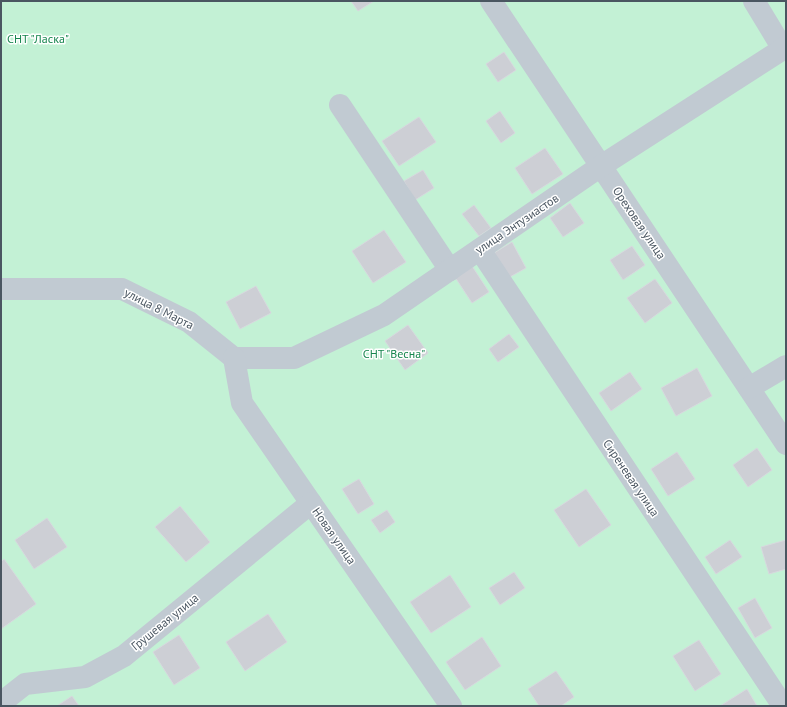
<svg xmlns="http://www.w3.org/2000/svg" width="787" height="707" font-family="'PT Sans',sans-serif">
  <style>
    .green { fill: #c3f1d5 }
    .building { fill: #cdcfd5; stroke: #d7d9de }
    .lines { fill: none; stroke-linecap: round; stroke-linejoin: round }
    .minor { stroke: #c1cad2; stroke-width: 22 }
    .labels { text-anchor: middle; stroke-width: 3; stroke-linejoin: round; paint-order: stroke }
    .park-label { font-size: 12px; fill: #17864f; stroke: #fff }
    .street-label { font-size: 12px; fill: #4a5661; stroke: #fff }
  </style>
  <rect width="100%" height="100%" fill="#f5f3f3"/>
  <!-- green -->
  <rect class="green" x="1" y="1" width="785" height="705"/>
  <!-- building -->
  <g class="building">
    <path d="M 351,1 L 374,1 L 358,11 Z"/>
    <path d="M 504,52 L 516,70 L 498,82 L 486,64 Z"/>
    <path d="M 500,111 L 515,133 L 501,143 L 486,121 Z"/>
    <path d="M 419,117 L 436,142 L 399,166 L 382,141 Z"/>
    <path d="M 545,148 L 563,174 L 532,194 L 515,168 Z"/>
    <path d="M 423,170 L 434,188 L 415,200 L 404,181 Z"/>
    <path d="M 570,203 L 584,223 L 563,237 L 550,218 Z"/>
    <path d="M 474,205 L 491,228 L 479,236 L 462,214 Z"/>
    <path d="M 384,230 L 406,262 L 373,283 L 352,251 Z"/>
    <path d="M 512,242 L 526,268 L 508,278 L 494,253 Z"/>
    <path d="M 632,246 L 645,265 L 623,280 L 610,260 Z"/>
    <path d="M 472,266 L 489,292 L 472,303 L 455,277 Z"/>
    <path d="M 655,279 L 672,303 L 645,323 L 627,298 Z"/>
    <path d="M 256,286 L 271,313 L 240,329 L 226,302 Z"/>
    <path d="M 408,325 L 428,353 L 405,370 L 385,341 Z"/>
    <path d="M 509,334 L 519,347 L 498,362 L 489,349 Z"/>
    <path d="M 697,368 L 712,396 L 676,416 L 661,388 Z"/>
    <path d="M 630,372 L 642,389 L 611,411 L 599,393 Z"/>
    <path d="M 757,448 L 772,470 L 748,487 L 733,465 Z"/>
    <path d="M 677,452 L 695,479 L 668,496 L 651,469 Z"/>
    <path d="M 359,479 L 374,504 L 358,514 L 342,489 Z"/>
    <path d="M 586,489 L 611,525 L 579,547 L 554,510 Z"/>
    <path d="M 180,506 L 210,542 L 186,562 L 155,527 Z"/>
    <path d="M 387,510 L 395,522 L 380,533 L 371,520 Z"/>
    <path d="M 47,518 L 67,547 L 34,569 L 15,540 Z"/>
    <path d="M 730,540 L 742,557 L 716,574 L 705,557 Z"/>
    <path d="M 786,540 L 786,569 L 769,574 L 761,547 Z"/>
    <path d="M 4,559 L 36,604 L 1,629 L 1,562 Z"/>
    <path d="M 514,572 L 525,588 L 500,605 L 489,588 Z"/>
    <path d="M 450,575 L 471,607 L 431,633 L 410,602 Z"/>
    <path d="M 755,598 L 772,628 L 755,638 L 738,608 Z"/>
    <path d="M 268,614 L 287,642 L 245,671 L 226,642 Z"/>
    <path d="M 179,635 L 200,668 L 174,685 L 153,652 Z"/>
    <path d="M 482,637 L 501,666 L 465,690 L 446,662 Z"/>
    <path d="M 699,640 L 721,674 L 695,691 L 673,656 Z"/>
    <path d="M 556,671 L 574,697 L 561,706 L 539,706 L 528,689 Z"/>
    <path d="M 747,689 L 757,706 L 720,706 Z"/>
    <path d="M 72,696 L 79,706 L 57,706 Z"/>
  </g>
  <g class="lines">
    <!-- minor -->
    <g class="minor">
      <path d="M 491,1 L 786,444"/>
      <path d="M 754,1 L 783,49"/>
      <path d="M 340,105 L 450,270"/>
      <path d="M 480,250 L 783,706"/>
      <path d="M 1,289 L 122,289 L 189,322 L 234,358"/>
      <path d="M 234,358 L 294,358 L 384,315 L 601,166 L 786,47"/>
      <path d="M 234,358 L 242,403 L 451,706"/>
      <path d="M 749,388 L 786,366"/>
      <path d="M 1,703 L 25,684 L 85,677 L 124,656 L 311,503"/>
    </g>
  </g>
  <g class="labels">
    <!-- park labels -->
    <g class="park-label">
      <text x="38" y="43">СНТ "Ласка"</text>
      <text x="394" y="358">СНТ "Весна"</text>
    </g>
    <!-- street labels -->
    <g class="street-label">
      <text transform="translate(639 223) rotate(56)" y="4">Ореховая улица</text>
      <text transform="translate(517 224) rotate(-34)" y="4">улица Энтузиастов</text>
      <text transform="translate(159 309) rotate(27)" y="4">улица 8 Марта</text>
      <text transform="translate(631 478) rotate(56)" y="4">Сиреневая улица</text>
      <text transform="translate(334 536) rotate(55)" y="4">Новая улица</text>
      <text transform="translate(165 622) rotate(-39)" y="4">Грушевая улица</text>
    </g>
  </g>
  <!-- border -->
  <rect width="787" height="707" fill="none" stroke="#4a5661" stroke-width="4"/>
</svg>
